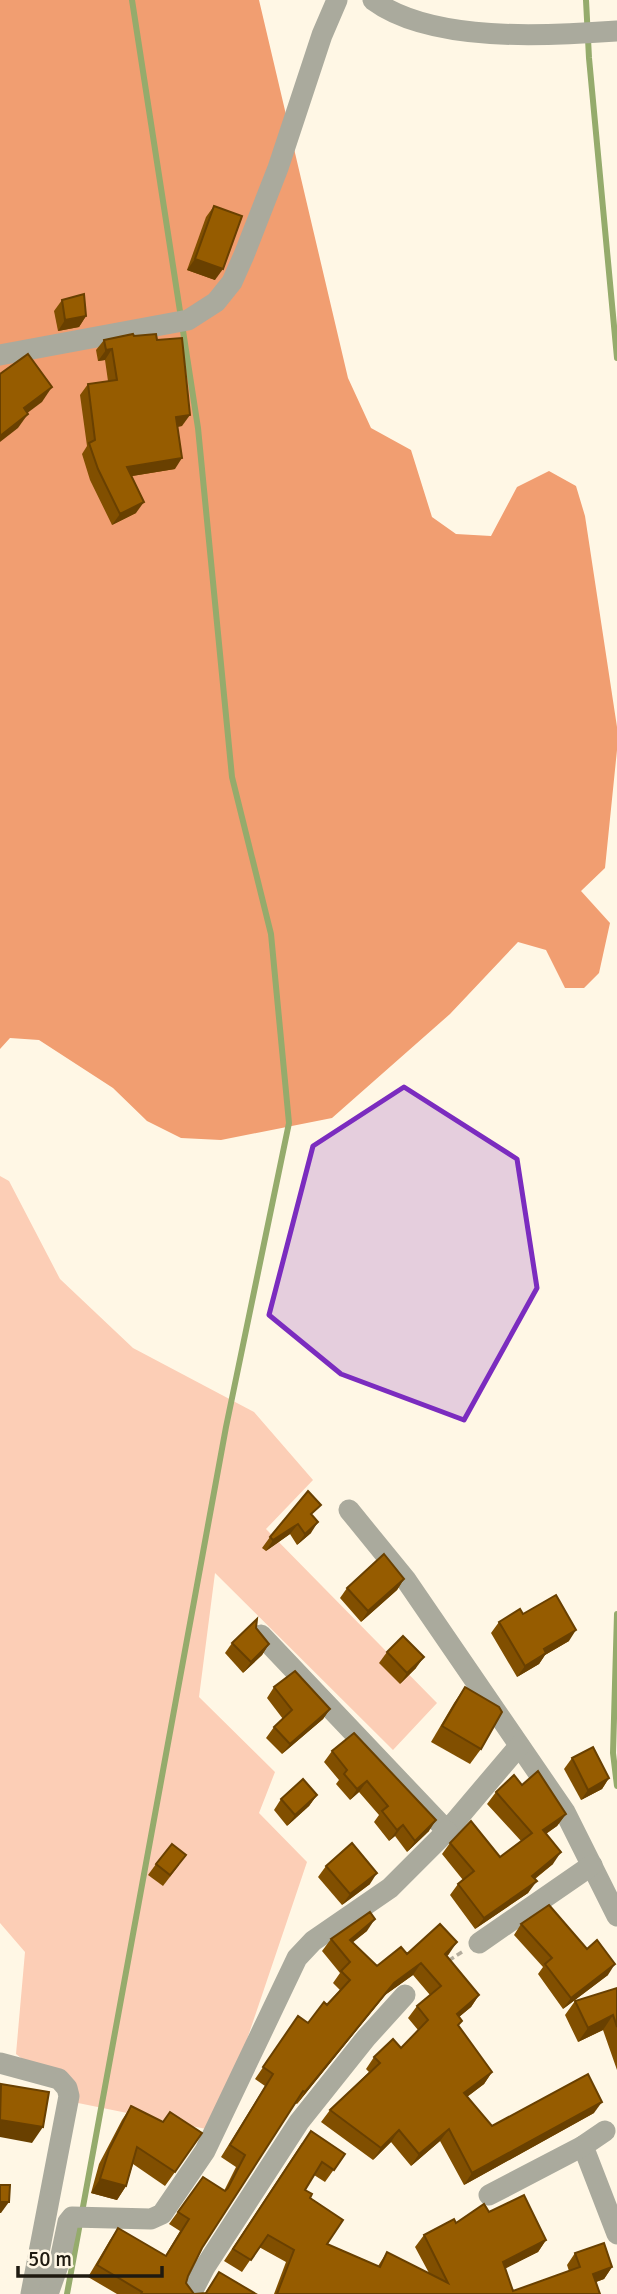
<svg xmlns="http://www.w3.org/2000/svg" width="617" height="2294" font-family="Signika,sans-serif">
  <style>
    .green { fill: #fcceb6 }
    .forest { fill: #f19e71 }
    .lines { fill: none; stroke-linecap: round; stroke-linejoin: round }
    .stream { stroke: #95ab6c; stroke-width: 6 }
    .path { stroke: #b3ac9d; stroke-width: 3.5; stroke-dasharray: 7 3.5; stroke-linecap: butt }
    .minor { stroke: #aaaa9d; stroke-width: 21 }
    .wall { fill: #814f00 }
    .shaded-wall { fill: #694000 }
    .building { fill: #965c00; stroke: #694000; stroke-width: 2 }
    .marked { fill: #7b2cbf; fill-opacity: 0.2; stroke: #7b2cbf; stroke-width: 5; stroke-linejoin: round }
  </style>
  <rect width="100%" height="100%" fill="#fff7e5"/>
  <!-- green -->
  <path class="green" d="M 0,1176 L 9,1181 L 60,1279 L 133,1348 L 254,1412 L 313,1480 L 266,1529 L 437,1703 L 393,1750 L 215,1573 L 199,1697 L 275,1772 L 259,1813 L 307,1862 L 216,2131 L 78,2103 L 16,2054 L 25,1952 L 0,1923 Z"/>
  <!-- forest -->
  <path class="forest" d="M 0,0 L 259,0 L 348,378 L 371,428 L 411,450 L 432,517 L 456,534 L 491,536 L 517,487 L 549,471 L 576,486 L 585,516 L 617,727 L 617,750 L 605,868 L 581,891 L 610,923 L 599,973 L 584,988 L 565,988 L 546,950 L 518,942 L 450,1014 L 332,1118 L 221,1140 L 181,1138 L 147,1121 L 113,1088 L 39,1040 L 10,1038 L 0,1049 Z"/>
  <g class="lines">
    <!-- stream -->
    <g class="stream">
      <path d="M 586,0 L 589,58 L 617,358"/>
      <path d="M 617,1614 L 613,1753 L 617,1786"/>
      <path d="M 67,2294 L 226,1427 L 289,1123 L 271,934 L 232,777 L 198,428 L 132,0"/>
    </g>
    <!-- path -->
    <path class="path" d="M 448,1961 L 462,1952"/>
    <!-- minor -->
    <g class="minor">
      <path d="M 373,0 C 431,43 547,36 617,31"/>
      <path d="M 0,355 L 188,320 L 216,302 L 232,282 L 244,255 L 278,168 L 322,35 L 337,0"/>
      <path d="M 349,1510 L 406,1580 L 565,1812 L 617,1916"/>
      <path d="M 261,1635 L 447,1831 L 519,1746"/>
      <path d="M 479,1943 L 592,1865"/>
      <path d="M 0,2063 L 59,2079 L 67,2088 L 69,2096 L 31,2294"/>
      <path d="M 605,2131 L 583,2146 L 617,2234"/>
      <path d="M 489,2195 L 583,2146"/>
      <path d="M 48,2294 L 60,2260 L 68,2222 L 72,2217 L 151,2219 L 162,2214 L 205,2151 L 297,1958 L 313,1941 L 390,1888 L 447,1831"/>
      <path d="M 191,2294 L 205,2267 L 299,2122 L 366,2038 L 405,1995"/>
    </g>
  </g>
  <!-- wall -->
  <g class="wall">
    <path d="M 214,206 L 215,280 L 187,270 L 206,217 Z"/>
    <path d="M 62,300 L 86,316 L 79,327 L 58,331 L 54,311 Z"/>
    <path d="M 134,336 L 157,340 L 182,426 L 177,427 L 175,469 L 132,476 L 136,513 L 112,525 L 90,480 L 82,454 L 87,446 L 80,395 L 88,384 L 108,381 L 105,360 L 98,361 L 96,350 L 104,340 Z"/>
    <path d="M 313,1516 L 311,1533 L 297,1545 L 290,1534 L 266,1551 L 262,1548 L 270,1537 Z"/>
    <path d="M 404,1579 L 397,1590 L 361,1622 L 340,1598 L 347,1588 Z"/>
    <path d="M 523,1614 L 569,1641 L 545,1655 L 539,1664 L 517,1677 L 491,1633 L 499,1622 Z"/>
    <path d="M 232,1643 L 269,1644 L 262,1655 L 243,1673 L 225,1653 Z"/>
    <path d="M 387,1652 L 416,1668 L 400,1684 L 379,1663 Z"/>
    <path d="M 274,1687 L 330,1709 L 323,1719 L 282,1754 L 266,1738 L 274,1727 L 283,1719 L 267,1698 Z"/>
    <path d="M 465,1687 L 481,1749 L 470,1764 L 431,1742 L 454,1703 Z"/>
    <path d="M 332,1751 L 429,1831 L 407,1852 L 395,1836 L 389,1841 L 374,1822 L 379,1815 L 359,1792 L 350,1800 L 336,1784 L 339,1780 L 324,1762 Z"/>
    <path d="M 572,1758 L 609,1778 L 602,1789 L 581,1800 L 564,1769 Z"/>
    <path d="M 522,1785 L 566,1814 L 557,1826 L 546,1834 L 553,1864 L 535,1879 L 528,1893 L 475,1929 L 450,1895 L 458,1884 L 463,1880 L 442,1854 L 450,1843 L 500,1857 L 521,1841 L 487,1804 L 496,1792 Z"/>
    <path d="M 317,1795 L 309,1806 L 287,1826 L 274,1810 L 281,1799 Z"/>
    <path d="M 156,1864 L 179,1865 L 163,1886 L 148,1875 Z"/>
    <path d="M 326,1866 L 370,1884 L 342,1905 L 318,1877 Z"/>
    <path d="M 521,1924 L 608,1975 L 563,2009 L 538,1974 L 543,1967 L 514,1935 Z"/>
    <path d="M 367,1931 L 352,1942 L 377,1966 L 407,1954 L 449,1954 L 447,1956 L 479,1995 L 471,2007 L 459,2017 L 459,2026 L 492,2072 L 484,2084 L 467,2097 L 492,2126 L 594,2113 L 464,2185 L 440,2141 L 411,2166 L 391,2142 L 373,2160 L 321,2122 L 330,2110 L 369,2072 L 366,2069 L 374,2057 L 401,2048 L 418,2030 L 408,2018 L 417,2006 L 430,1995 L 413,1975 L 385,1995 L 297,2104 L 295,2103 L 202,2248 L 188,2276 L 186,2283 L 194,2294 L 205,2293 L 219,2272 L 256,2294 L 117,2294 L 88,2277 L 110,2240 L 118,2228 L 165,2256 L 180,2231 L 169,2224 L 203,2177 L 224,2191 L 236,2167 L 221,2157 L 265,2086 L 255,2079 L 298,2016 L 308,2023 L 340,1990 L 333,1983 L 340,1973 L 322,1951 L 331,1939 Z"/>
    <path d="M 617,1988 L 617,2070 L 603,2030 L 578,2042 L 565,2015 L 575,2001 Z"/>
    <path d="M 131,2106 L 175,2172 L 165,2186 L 133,2164 L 126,2186 L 117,2200 L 91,2193 L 99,2164 L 122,2120 Z"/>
    <path d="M 302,2143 L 345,2154 L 325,2182 L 314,2175 L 305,2190 L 310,2198 L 327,2244 L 378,2266 L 387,2252 L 429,2273 L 415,2247 L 424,2235 L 489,2212 L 546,2240 L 538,2252 L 505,2268 L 513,2291 L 569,2271 L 567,2265 L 575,2253 L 612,2267 L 604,2279 L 596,2282 L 600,2294 L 274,2294 L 286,2262 L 259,2247 L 242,2272 L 224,2261 Z"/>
  </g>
  <!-- shaded-wall -->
  <g class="shaded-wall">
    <path d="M 195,259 L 223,269 L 215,280 L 187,270 Z"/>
    <path d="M 86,316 L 79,327 L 58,331 L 65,320 Z"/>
    <path d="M 112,349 L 105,360 L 98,361 L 106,350 Z"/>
    <path d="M 52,387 L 42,402 L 14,423 L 24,408 Z"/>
    <path d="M 28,414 L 18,428 L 0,442 L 0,436 Z"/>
    <path d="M 190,415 L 182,426 L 168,428 L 176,417 Z"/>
    <path d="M 182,458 L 175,469 L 120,478 L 127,467 Z"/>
    <path d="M 144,502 L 136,513 L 112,525 L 120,514 Z"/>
    <path d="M 318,1522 L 311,1533 L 297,1545 L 305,1534 Z"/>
    <path d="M 298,1524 L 290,1534 L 266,1551 L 273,1540 Z"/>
    <path d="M 404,1579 L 397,1590 L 361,1622 L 368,1611 Z"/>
    <path d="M 576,1630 L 569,1641 L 545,1655 L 539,1664 L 517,1677 L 525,1666 L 544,1649 Z"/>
    <path d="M 269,1644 L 262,1655 L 243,1673 L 251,1662 Z"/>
    <path d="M 424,1657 L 416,1668 L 400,1684 L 407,1673 Z"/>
    <path d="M 330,1709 L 323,1719 L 282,1754 L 290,1744 Z"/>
    <path d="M 609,1778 L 602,1789 L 581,1800 L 588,1790 Z"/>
    <path d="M 367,1781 L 359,1792 L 350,1800 L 357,1789 Z"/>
    <path d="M 317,1795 L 309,1806 L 287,1826 L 295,1815 Z"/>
    <path d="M 566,1814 L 557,1826 L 535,1841 L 543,1830 Z"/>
    <path d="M 436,1820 L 429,1831 L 407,1852 L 415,1841 Z"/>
    <path d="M 403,1825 L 395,1836 L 389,1841 L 397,1830 Z"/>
    <path d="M 561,1852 L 553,1864 L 524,1887 L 532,1876 Z"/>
    <path d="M 377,1873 L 370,1884 L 342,1905 L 350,1894 Z"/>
    <path d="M 537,1881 L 528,1893 L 475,1929 L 484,1918 Z"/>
    <path d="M 375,1919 L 367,1931 L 341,1952 L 350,1940 Z"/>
    <path d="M 457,1942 L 449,1954 L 436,1966 L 445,1954 Z"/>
    <path d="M 421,1963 L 413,1975 L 385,1995 L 297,2104 L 305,2092 L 394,1983 Z"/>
    <path d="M 615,1964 L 608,1975 L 563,2009 L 571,1998 Z"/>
    <path d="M 479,1995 L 471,2007 L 448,2026 L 457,2014 Z"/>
    <path d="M 613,2015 L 603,2030 L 578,2042 L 588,2028 Z"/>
    <path d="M 492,2072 L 484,2084 L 456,2105 L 464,2093 Z"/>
    <path d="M 602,2102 L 594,2113 L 464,2185 L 472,2173 Z"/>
    <path d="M 0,2120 L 43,2127 L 32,2143 L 0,2137 Z"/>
    <path d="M 449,2129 L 440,2141 L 411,2166 L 419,2154 Z"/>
    <path d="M 399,2130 L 391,2142 L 373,2160 L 381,2148 Z"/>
    <path d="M 100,2179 L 126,2186 L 117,2200 L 91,2193 Z"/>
    <path d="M 0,2202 L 9,2202 L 1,2213 L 0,2213 Z"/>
    <path d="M 546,2240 L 538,2252 L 495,2274 L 503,2262 Z"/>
    <path d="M 612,2267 L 604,2279 L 585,2286 L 593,2274 Z"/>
  </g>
  <!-- building -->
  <g class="building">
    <path d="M 214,206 L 242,216 L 223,269 L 195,259 Z"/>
    <path d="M 84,294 L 86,316 L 65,320 L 62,300 Z"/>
    <path d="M 133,334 L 134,336 L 156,334 L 157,340 L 182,338 L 190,415 L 176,417 L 182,458 L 127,467 L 144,502 L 120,514 L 98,469 L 89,443 L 95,440 L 88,384 L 117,380 L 112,349 L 106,350 L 104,340 Z"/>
    <path d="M 28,354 L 52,387 L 24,408 L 28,414 L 0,436 L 0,374 Z"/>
    <path d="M 308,1491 L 321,1505 L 311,1514 L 318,1522 L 305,1534 L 298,1524 L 273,1540 L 270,1537 Z"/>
    <path d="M 384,1554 L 404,1579 L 368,1611 L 347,1588 Z"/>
    <path d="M 556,1595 L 576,1630 L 544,1649 L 546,1653 L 525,1666 L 499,1622 L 520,1609 L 523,1614 Z"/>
    <path d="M 257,1619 L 256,1628 L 269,1644 L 251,1662 L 232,1643 Z"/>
    <path d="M 403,1636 L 424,1657 L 407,1673 L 387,1652 Z"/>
    <path d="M 295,1671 L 330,1709 L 290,1744 L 274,1727 L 292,1710 L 274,1687 Z"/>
    <path d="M 465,1687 L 499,1707 L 502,1712 L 481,1749 L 442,1726 Z"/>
    <path d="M 354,1733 L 436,1820 L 415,1841 L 403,1825 L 397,1830 L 382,1811 L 388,1806 L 367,1781 L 357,1789 L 344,1774 L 347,1770 L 332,1751 Z"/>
    <path d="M 593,1747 L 609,1778 L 588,1790 L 572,1758 Z"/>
    <path d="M 538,1771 L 566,1814 L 543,1830 L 561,1852 L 532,1876 L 537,1881 L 484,1918 L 458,1884 L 474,1871 L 450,1843 L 471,1821 L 500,1857 L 532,1833 L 496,1792 L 514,1775 L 522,1785 Z"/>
    <path d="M 303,1779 L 317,1795 L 295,1815 L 281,1799 Z"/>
    <path d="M 352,1843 L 377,1873 L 350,1894 L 326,1866 Z"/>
    <path d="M 172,1844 L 186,1855 L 170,1875 L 156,1864 Z"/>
    <path d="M 549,1905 L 587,1949 L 597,1940 L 615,1964 L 571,1998 L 545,1964 L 552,1958 L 521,1924 Z"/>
    <path d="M 370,1912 L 375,1919 L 350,1940 L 377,1966 L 401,1947 L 407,1954 L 440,1924 L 457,1942 L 445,1954 L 479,1995 L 457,2014 L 462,2021 L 458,2025 L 492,2072 L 464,2093 L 492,2126 L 588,2074 L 602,2102 L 472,2173 L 449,2129 L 419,2154 L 399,2130 L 381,2148 L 330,2110 L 380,2063 L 374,2057 L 393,2039 L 401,2048 L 428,2020 L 417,2006 L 441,1986 L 421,1963 L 394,1983 L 305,2092 L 303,2091 L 202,2248 L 188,2276 L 186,2283 L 194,2294 L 206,2293 L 219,2272 L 256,2294 L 141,2294 L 142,2292 L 97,2265 L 118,2228 L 166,2256 L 189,2219 L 178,2212 L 203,2177 L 225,2191 L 228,2188 L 245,2155 L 230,2145 L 273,2074 L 263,2067 L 298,2016 L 308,2023 L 324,2002 L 327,2005 L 350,1980 L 341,1971 L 350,1962 L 331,1939 Z"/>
    <path d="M 617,1988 L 617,2027 L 613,2015 L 588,2028 L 575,2001 Z"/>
    <path d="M 1,2084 L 49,2092 L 43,2127 L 0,2120 Z"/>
    <path d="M 131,2106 L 163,2122 L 170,2112 L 202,2133 L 175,2172 L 137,2147 L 126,2186 L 100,2179 L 109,2150 Z"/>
    <path d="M 311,2131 L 345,2154 L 334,2170 L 322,2162 L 305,2190 L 312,2194 L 310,2198 L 343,2220 L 327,2244 L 380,2267 L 387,2252 L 448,2283 L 424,2235 L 454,2219 L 456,2223 L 484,2204 L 489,2212 L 524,2195 L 546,2240 L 503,2262 L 513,2291 L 580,2267 L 575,2253 L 604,2243 L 612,2267 L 593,2274 L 600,2294 L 277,2294 L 294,2250 L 268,2235 L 251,2260 L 233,2249 Z"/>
    <path d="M 0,2185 L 10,2185 L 9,2202 L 0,2202 Z"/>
  </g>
  <!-- marked area -->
  <path class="marked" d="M 404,1087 L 517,1159 L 537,1288 L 464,1420 L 341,1374 L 269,1315 L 313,1146 Z"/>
  <!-- scale -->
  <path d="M18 2266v10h144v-10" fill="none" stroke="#1f1a10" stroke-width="3.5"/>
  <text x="28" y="2266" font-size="21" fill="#1f1a10" stroke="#fff7e5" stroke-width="5" paint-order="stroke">50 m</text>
</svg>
